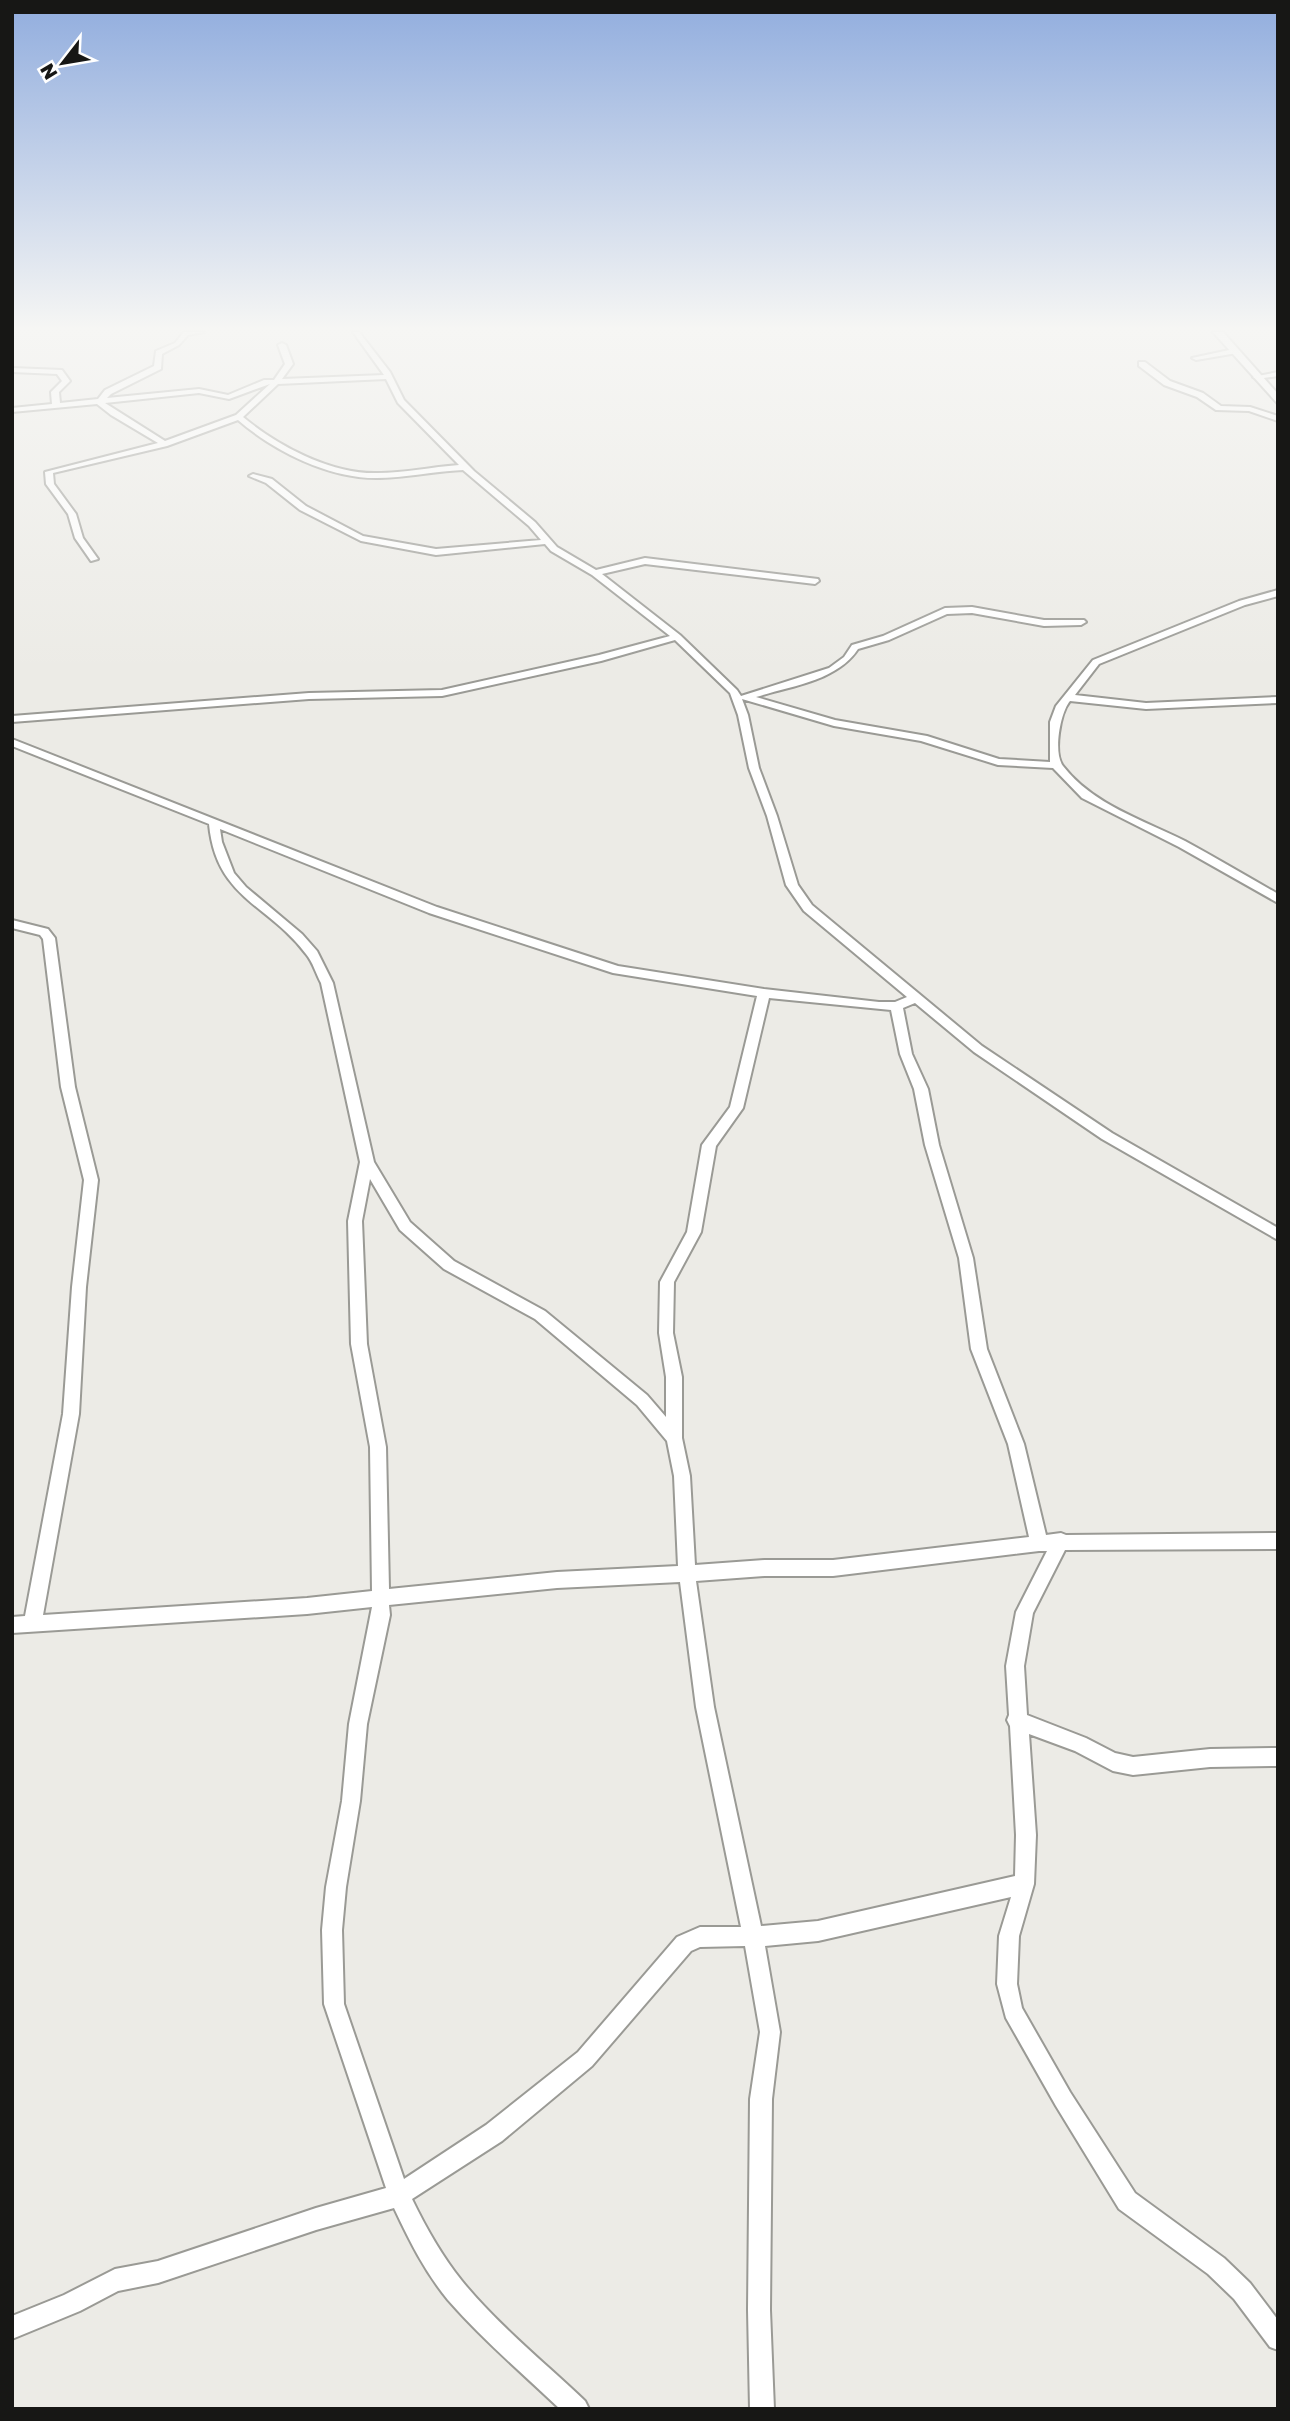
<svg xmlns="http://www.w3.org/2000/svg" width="1290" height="2421" font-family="'Golos Text',sans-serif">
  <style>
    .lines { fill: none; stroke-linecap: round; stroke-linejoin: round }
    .street-casing { stroke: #9a9a95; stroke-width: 4 }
    .secondary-casing { stroke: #9a9a95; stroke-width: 4 }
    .street { fill: #fff; fill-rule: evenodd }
    .secondary { fill: #fff; fill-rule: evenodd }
  </style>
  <rect width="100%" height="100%" fill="#ecebe6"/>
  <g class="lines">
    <!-- street casing -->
    <g class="street-casing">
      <g id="street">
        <path d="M 184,332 L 204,332 L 188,335 L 179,345 L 162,354 L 161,369 L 111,394 L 107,398 L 199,389 L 228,395 L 264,380 L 274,380 L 285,364 L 278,345 L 282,343 L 286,345 L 293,364 L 282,379 L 384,375 L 353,332 L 359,332 L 390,372 L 404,400 L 474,471 L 535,522 L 557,547 L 596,570 L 645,558 L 818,579 L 819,581 L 815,584 L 645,564 L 602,574 L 680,635 L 737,690 L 741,696 L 829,668 L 844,657 L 852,645 L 883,636 L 945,608 L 972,607 L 1044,620 L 1084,620 L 1086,622 L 1081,625 L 1044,626 L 972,613 L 947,614 L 889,640 L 858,649 C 837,681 791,686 756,697 L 835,720 L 927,736 L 999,759 L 1050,762 L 1050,722 L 1056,706 L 1093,660 L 1239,601 L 1278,590 L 1278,596 L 1245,605 L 1099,664 L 1075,695 L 1146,703 L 1278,697 L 1278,703 L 1146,709 L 1070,701 C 1060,713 1053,753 1063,766 C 1092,804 1143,820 1185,841 C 1216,858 1247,876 1278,894 L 1278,903 L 1179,847 L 1082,798 L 1053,768 L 998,765 L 921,741 L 834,726 L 742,699 L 748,715 L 759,768 L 777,816 L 798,885 L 812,905 L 982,1046 L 1112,1133 L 1278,1228 L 1278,1240 L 1102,1139 L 974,1052 L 915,1003 L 903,1008 L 912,1054 L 928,1089 L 939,1145 L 973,1258 L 987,1349 L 1024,1444 L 1046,1535 L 1061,1533 L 1066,1535 L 1278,1533 L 1278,1549 L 1065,1550 L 1033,1613 L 1024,1666 L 1027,1715 L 1086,1738 L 1115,1753 L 1133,1757 L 1210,1749 L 1278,1748 L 1278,1766 L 1210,1767 L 1133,1775 L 1113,1771 L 1075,1751 L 1029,1734 L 1036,1835 L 1034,1884 L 1019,1936 L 1017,1984 L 1022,2008 L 1070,2092 L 1135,2193 L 1224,2258 L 1250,2283 L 1278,2320 L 1278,2350 L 1270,2347 L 1234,2299 L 1208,2274 L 1119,2209 L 1056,2106 L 1006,2018 L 997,1984 L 999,1936 L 1011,1897 L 818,1941 L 765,1946 L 780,2032 L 772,2099 L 770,2310 L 774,2409 L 750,2409 L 748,2310 L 750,2099 L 760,2032 L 745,1946 L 700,1947 L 691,1951 L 592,2066 L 502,2141 L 412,2199 C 426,2228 442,2256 462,2281 C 497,2324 545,2363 585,2401 L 589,2409 L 560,2409 C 522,2373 482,2339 448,2300 C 425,2272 409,2240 394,2208 L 316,2230 L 158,2283 L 118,2291 L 80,2311 L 12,2339 L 12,2316 L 64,2295 L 115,2269 L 158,2261 L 316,2208 L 386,2188 L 324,2004 L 322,1930 L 326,1887 L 342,1801 L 349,1724 L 372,1607 L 307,1614 L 12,1633 L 12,1617 L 25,1616 L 63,1414 L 72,1287 L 84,1180 L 61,1087 L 43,939 L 40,935 L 12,928 L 12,920 L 48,929 L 55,938 L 75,1087 L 98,1180 L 86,1287 L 79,1414 L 43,1615 L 307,1598 L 372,1591 L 370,1447 L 351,1344 L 348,1221 L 360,1162 L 321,983 C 316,974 313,962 306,954 C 269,904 216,899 209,824 L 12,746 L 12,739 L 437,907 L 618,966 L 764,989 L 879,1002 L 895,1002 L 907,997 L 804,911 L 786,885 L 767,816 L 749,768 L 738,715 L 730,693 L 675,640 L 601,661 L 442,696 L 309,699 L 12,722 L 12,716 L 309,693 L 442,690 L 599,655 L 670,636 L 592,575 L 551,551 L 545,544 L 436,555 L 361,541 L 300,510 L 266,483 L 249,476 L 253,474 L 272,479 L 306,506 L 363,536 L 436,549 L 541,540 L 529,526 L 463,470 C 434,471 405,478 376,478 C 328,478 274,451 238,420 L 167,446 L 53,473 L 54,484 L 76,514 L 83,538 L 98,559 L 91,561 L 75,538 L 68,514 L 46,484 L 45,472 L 158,443 L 111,415 L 97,404 L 12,412 L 12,408 L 52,404 L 51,392 L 62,381 L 57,374 L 12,372 L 12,368 L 62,370 L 70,381 L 59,392 L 60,403 L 98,399 L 105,390 L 154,366 L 156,351 L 175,343 ZM 386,379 L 398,403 L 459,465 C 432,467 404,473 377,473 C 331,474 278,446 243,417 L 278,384 ZM 270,384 L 236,415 L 165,441 L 105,403 L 199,393 L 229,399 ZM 220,829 L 429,913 L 613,973 L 757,996 L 730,1107 L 702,1145 L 687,1232 L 660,1282 L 659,1333 L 666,1377 L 666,1417 L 647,1395 L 545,1311 L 454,1261 L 410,1222 L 374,1162 L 333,983 L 317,951 L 302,934 L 246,887 L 234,873 L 222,842 ZM 769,998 L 891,1010 L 900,1054 L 914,1089 L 925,1145 L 959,1258 L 971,1349 L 1008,1444 L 1029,1537 L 833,1560 L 764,1560 L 695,1565 L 690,1476 L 682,1438 L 682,1377 L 673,1333 L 674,1282 L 701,1232 L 716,1146 L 743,1108 ZM 370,1179 L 400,1230 L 444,1269 L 535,1319 L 637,1405 L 667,1441 L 674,1476 L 678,1566 L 557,1572 L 389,1589 L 386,1447 L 367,1344 L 362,1221 ZM 1039,1551 L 1047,1551 L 1016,1612 L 1006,1666 L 1009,1715 L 1007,1720 L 1010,1726 L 1016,1835 L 1015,1876 L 818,1921 L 761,1926 L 714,1707 L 696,1581 L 764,1576 L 833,1576 ZM 680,1582 L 696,1707 L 741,1927 L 700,1927 L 677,1937 L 578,2052 L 486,2125 L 404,2179 L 344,2004 L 342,1930 L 346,1887 L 360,1801 L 367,1724 L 390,1615 L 389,1605 L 557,1588 Z"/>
        <path d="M 1234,349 L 1237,353 L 1196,360 L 1192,358 Z"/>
        <path d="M 1139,362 L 1145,362 L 1170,381 L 1203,393 L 1221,406 L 1250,407 L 1278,416 L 1278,421 L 1249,411 L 1216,410 L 1197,397 L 1164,385 L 1139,366 Z"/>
        <path d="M 1278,372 L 1278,376 L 1257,379 L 1253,377 Z"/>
      </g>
    </g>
    <!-- secondary casing -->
    <g class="secondary-casing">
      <path id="secondary" d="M 1213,332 L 1223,332 L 1278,394 L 1278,404 Z"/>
    </g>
    <!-- street -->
    <use href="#street" class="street"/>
    <!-- secondary -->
    <use href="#secondary" class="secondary"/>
  </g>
  <!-- sky -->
  <linearGradient id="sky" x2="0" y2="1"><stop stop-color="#91adde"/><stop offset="0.49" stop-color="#f6f6f4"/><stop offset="1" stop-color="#f6f6f4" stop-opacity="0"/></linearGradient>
  <rect width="1290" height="671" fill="url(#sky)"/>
  <!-- border -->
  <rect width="1290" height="2421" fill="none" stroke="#171715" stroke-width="28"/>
  <!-- north arrow -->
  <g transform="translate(63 63) rotate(239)" stroke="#ffffff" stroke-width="5" paint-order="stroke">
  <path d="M0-5L12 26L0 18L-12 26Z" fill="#171715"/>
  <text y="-10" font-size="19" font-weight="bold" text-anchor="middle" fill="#171715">N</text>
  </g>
</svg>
